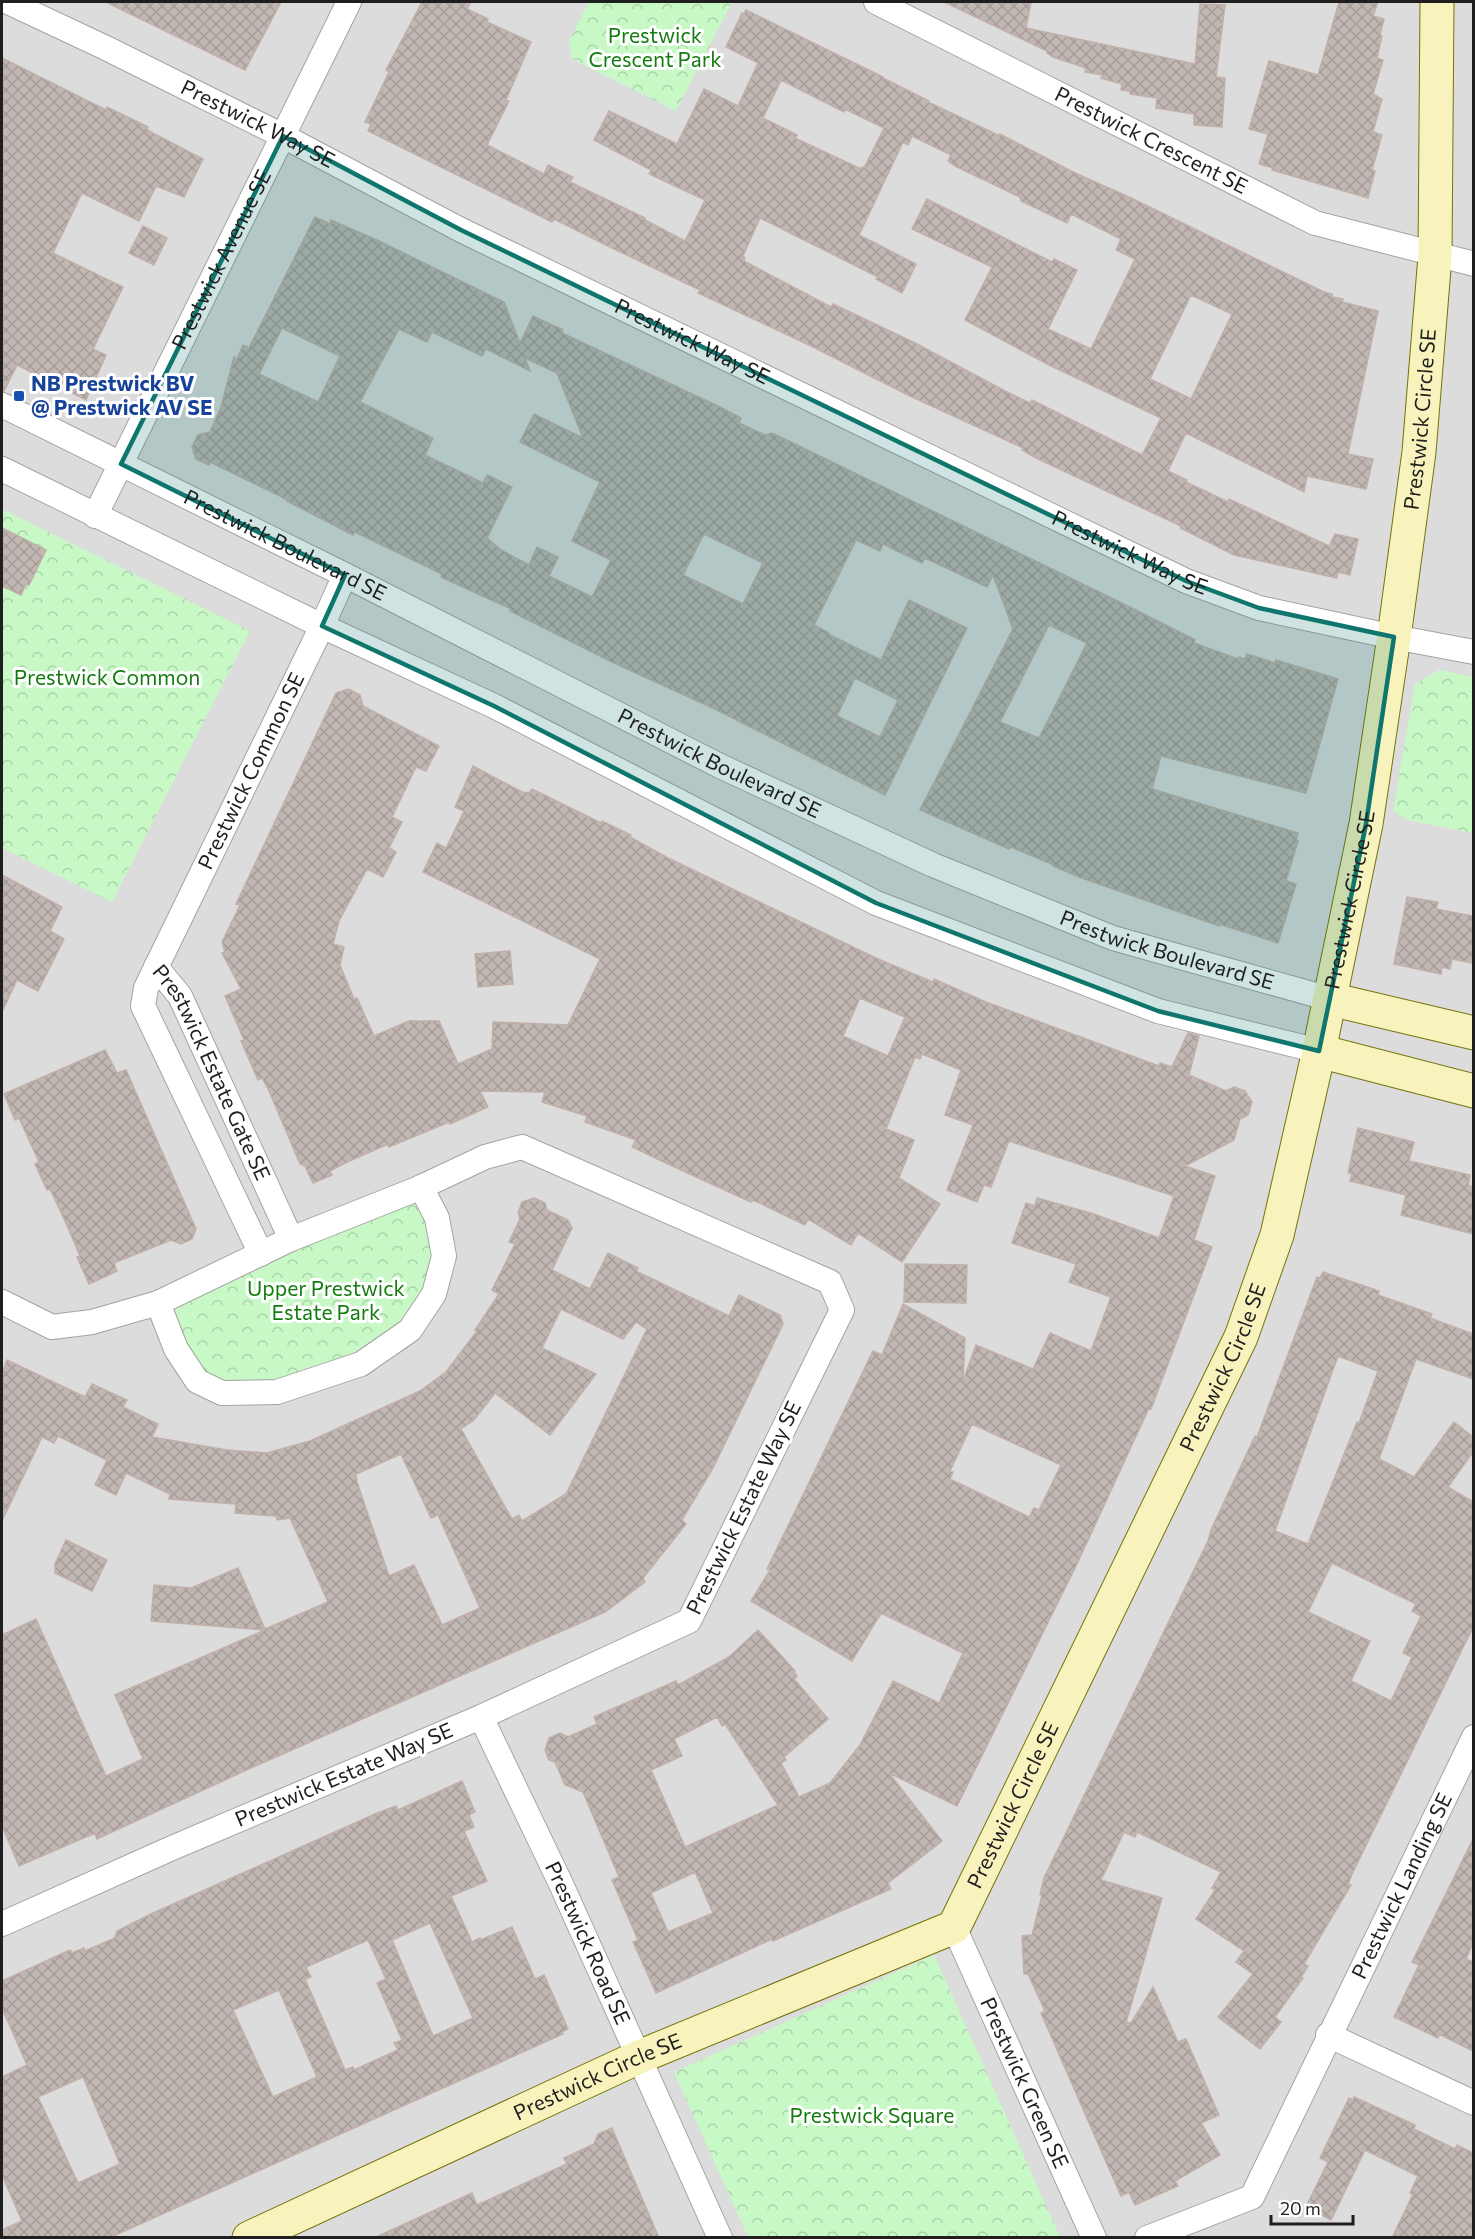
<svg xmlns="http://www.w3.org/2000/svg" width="1475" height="2239" font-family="Commissioner,sans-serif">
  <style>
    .residential { fill: #dddcdd }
    .park { fill: url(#park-crowns) }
    .building { fill: url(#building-cross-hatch); stroke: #c1b0a9; stroke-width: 1.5; fill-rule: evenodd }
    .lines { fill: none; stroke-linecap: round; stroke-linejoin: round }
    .street-casing { stroke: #a3a3a3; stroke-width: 26 }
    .secondary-casing { stroke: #757308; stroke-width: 35 }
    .street { stroke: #fff; stroke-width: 24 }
    .secondary { stroke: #f8f3bc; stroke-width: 33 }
    .marked { fill: #0f766e; fill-opacity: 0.2; stroke: #0f766e; stroke-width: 4.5; stroke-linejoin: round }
    .transit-dot { fill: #1a4fb4; stroke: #fff; stroke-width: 2 }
    .labels { text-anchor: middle; stroke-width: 6; stroke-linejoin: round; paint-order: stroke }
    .park-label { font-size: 21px; fill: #137c0f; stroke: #fff }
    .street-label { font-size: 21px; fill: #1f1f1f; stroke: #fff }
    .transit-label { font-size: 21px; font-weight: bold; fill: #164399; stroke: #fff; text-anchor: start }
  </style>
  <defs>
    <pattern id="park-crowns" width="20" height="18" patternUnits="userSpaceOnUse" patternTransform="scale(1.5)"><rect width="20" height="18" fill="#c7f8c5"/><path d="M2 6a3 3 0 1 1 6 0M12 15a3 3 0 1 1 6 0" fill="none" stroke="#aad4a9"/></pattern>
    <pattern id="building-cross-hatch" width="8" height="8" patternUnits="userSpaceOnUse" patternTransform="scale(1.5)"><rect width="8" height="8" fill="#c0b6b2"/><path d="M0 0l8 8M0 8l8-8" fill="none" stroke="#a59c99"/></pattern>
  </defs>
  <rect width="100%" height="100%" fill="#f0ebe6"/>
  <!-- residential -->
  <path class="residential" d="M 2,2 L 1473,2 L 1473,677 L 1439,670 L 1408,820 L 1473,833 L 1473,2237 L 2,2238 Z"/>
  <!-- park -->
  <g class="park">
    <path d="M 589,2 L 732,2 L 676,111 L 572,59 L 569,41 Z"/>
    <path d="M 2,509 L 250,631 L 112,902 L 2,848 Z"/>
    <path d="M 1439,670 L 1473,677 L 1473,833 L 1408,820 L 1393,811 L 1415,684 Z"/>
    <path d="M 417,1189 L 444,1256 L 410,1330 L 277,1392 L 197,1381 L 158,1303 Z"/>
    <path d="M 934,1955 L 1060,2237 L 748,2237 L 674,2072 Z"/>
  </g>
  <!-- building -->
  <g class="building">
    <path d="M 106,2 L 281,2 L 245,70 Z"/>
    <path d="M 422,2 L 471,2 L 467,9 L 488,19 L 487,22 L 531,42 L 506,100 L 509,101 L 487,145 L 544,174 L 548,165 L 573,177 L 570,182 L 645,218 L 645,220 L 685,241 L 705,200 L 649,174 L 651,170 L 594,140 L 609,111 L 677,144 L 704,89 L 738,106 L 758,63 L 726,47 L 742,13 L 744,14 L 746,10 L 883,77 L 883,78 L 929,101 L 928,102 L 1000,136 L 1000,134 L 1075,173 L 1129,197 L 1324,292 L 1332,294 L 1332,297 L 1343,299 L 1342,302 L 1378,311 L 1348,454 L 1373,459 L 1366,489 L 1307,476 L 1304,492 L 1186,433 L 1168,471 L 1187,480 L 1186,482 L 1228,502 L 1229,499 L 1329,546 L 1335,534 L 1358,539 L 1350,575 L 1338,572 L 1337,578 L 1234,555 L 1180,528 L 1181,526 L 1038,459 L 1022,450 L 1023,448 L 910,396 L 811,346 L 698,293 L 700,290 L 612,248 L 554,219 L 552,222 L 368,131 L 371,124 L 365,122 L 389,72 L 386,70 ZM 781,80 L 844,112 L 845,109 L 884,128 L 864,168 L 862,167 L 861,169 L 795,138 L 797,135 L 763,118 ZM 912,136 L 951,155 L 948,161 L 955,166 L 1020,197 L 1021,201 L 1067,223 L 1071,214 L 1121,239 L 1116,250 L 1135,259 L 1091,349 L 1048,329 L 1077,270 L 1054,259 L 1052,262 L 927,199 L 912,229 L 992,267 L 965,320 L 1049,365 L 1161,418 L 1142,455 L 1032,400 L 1030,403 L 1005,391 L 915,343 L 833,304 L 831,307 L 744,261 L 745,258 L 743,256 L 760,218 L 878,277 L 876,279 L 902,293 L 916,264 L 859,235 L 903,142 L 908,145 ZM 1191,295 L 1232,314 L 1191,399 L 1150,379 Z"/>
    <path d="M 944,2 L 1031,2 L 1026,28 L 1195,64 L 1200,4 L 1225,5 L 1216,77 L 1225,78 L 1222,127 L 1194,125 L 1194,114 L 1156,108 L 1157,98 L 1130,94 L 1130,91 L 1121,90 L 1122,84 L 1101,78 L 1103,75 L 1085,72 L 1086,68 L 1053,57 L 1047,53 L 1047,51 Z"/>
    <path d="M 1339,2 L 1378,2 L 1373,16 L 1384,19 L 1380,35 L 1382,36 L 1377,58 L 1383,60 L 1373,94 L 1382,99 L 1373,132 L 1382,135 L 1372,170 L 1375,171 L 1368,198 L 1272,170 L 1273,168 L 1259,164 L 1268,134 L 1249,129 L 1269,61 L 1318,75 Z"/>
    <path d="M 2,58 L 106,110 L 107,107 L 148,127 L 147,130 L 203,159 L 184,197 L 156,186 L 139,221 L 82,193 L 53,253 L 123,287 L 93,349 L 106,355 L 86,400 L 17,365 L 4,391 L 2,391 Z"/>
    <path d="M 315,217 L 330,224 L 331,220 L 379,241 L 504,302 L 520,343 L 533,316 L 563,330 L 562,333 L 722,408 L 741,418 L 739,423 L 765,435 L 772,433 L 793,443 L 1136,610 L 1195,640 L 1194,643 L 1238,659 L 1239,657 L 1245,659 L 1247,654 L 1275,663 L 1276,660 L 1338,679 L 1306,793 L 1161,756 L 1152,789 L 1298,833 L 1296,840 L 1298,841 L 1286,881 L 1296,884 L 1278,943 L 1219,924 L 1219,926 L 1079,877 L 1053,866 L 1054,865 L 1011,847 L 1009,849 L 920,810 L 1013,629 L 993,575 L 987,587 L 925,558 L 922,563 L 883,544 L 880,551 L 856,540 L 814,625 L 829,633 L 828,634 L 881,660 L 909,600 L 967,628 L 885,795 L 715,709 L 614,663 L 510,611 L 511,609 L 441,577 L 442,574 L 355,532 L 353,535 L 287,501 L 288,500 L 210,462 L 209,465 L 196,459 L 192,447 L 198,435 L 210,432 L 221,407 L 234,357 L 237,359 L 243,345 L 249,348 ZM 282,328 L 340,356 L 318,402 L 259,374 ZM 399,329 L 427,342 L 432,332 L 482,356 L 486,349 L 530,371 L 525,358 L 557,373 L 583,438 L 534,414 L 520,442 L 600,482 L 572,541 L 611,560 L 592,597 L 549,576 L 558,557 L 537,547 L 529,565 L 501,550 L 487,538 L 512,487 L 487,475 L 483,483 L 425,455 L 433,438 L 360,402 ZM 704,534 L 763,563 L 743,604 L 683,575 ZM 1049,625 L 1087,643 L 1039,738 L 1000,722 ZM 855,678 L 898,700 L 880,737 L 837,716 Z"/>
    <path d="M 143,226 L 167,238 L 154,265 L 129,253 Z"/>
    <path d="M 2,528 L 46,550 L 29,585 L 26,584 L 21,595 L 2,586 Z"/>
    <path d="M 348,689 L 360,695 L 363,706 L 439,746 L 426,771 L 416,767 L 392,817 L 402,822 L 389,848 L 396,852 L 383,877 L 367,869 L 339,921 L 333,944 L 344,947 L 340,965 L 354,999 L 357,998 L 374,1036 L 409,1021 L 439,1021 L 458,1064 L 492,1049 L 493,1022 L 568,1025 L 600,959 L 423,872 L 437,843 L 446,848 L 464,811 L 455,807 L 473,766 L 522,792 L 529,793 L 532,789 L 601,823 L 602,821 L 631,835 L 630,837 L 668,858 L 878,959 L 933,982 L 934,979 L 986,1002 L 1159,1066 L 1160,1063 L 1172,1067 L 1188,1033 L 1199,1036 L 1189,1075 L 1226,1091 L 1234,1087 L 1245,1091 L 1252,1102 L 1248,1115 L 1240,1119 L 1234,1140 L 1185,1166 L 1215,1176 L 1194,1240 L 1212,1247 L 1151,1409 L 1149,1408 L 1077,1564 L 957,1806 L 889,1773 L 942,1841 L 888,1883 L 891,1889 L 773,1941 L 772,1939 L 656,1993 L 633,1942 L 638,1940 L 612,1880 L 619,1877 L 583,1792 L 565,1785 L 555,1762 L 549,1760 L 545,1750 L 549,1738 L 560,1733 L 568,1737 L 597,1724 L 594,1717 L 676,1681 L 678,1685 L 729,1657 L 758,1630 L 795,1671 L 794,1672 L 797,1676 L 794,1679 L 828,1719 L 784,1757 L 786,1760 L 781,1763 L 799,1797 L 830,1783 L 860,1745 L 893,1681 L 939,1703 L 963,1653 L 881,1613 L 852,1661 L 751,1601 L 770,1570 L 767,1569 L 873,1351 L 882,1355 L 903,1304 L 965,1338 L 963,1381 L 976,1345 L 1033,1369 L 1050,1333 L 1091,1351 L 1111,1297 L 1069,1282 L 1076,1264 L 1012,1243 L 1026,1203 L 1035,1206 L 1037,1198 L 1094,1214 L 1159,1238 L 1174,1196 L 1009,1141 L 991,1187 L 984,1185 L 977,1202 L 947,1190 L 973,1125 L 945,1115 L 961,1070 L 922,1054 L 920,1059 L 915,1057 L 886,1129 L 914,1140 L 899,1178 L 940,1204 L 902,1262 L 858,1233 L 851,1245 L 808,1219 L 805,1225 L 753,1200 L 751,1202 L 668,1164 L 632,1147 L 636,1140 L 585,1122 L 587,1116 L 542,1102 L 545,1092 L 480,1091 L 488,1107 L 450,1124 L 449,1122 L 389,1147 L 388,1144 L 345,1163 L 330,1171 L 332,1175 L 313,1183 L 305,1166 L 300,1164 L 269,1091 L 262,1078 L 258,1080 L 241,1041 L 244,1040 L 225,996 L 241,989 L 222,953 L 225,952 L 222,942 L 240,905 L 236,904 L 336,693 ZM 860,998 L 905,1017 L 888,1056 L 843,1036 ZM 972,1424 L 1061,1465 L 1039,1510 L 1034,1508 L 1029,1517 L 950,1479 L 953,1472 L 950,1471 ZM 717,1717 L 722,1726 L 725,1724 L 778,1805 L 685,1847 L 651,1770 L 682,1756 L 674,1739 ZM 695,1872 L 713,1913 L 668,1932 L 651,1893 Z"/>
    <path d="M 2,875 L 62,907 L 50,931 L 64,939 L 38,991 L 17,980 L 2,1012 Z"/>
    <path d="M 1407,897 L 1438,902 L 1436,909 L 1473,916 L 1473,963 L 1452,959 L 1450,969 L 1442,967 L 1441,974 L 1394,964 Z"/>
    <path d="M 510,951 L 513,984 L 478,987 L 475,954 Z"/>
    <path d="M 105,1050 L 117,1073 L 126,1070 L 196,1229 L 192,1239 L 181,1244 L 171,1240 L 114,1263 L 117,1271 L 89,1284 L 77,1257 L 80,1256 L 65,1221 L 50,1189 L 47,1190 L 35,1164 L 39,1162 L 19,1118 L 15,1120 L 4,1094 Z"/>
    <path d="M 1358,1128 L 1414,1142 L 1409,1161 L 1470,1175 L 1468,1185 L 1473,1187 L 1473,1234 L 1401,1215 L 1406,1195 L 1350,1181 L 1352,1174 L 1348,1173 Z"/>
    <path d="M 534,1198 L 545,1203 L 547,1210 L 568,1220 L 572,1228 L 552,1270 L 590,1289 L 608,1253 L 638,1268 L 636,1271 L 729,1316 L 739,1295 L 780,1315 L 783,1324 L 713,1468 L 682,1520 L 686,1524 L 643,1578 L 645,1582 L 605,1612 L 253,1767 L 97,1839 L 95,1833 L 19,1866 L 2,1826 L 2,1635 L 36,1619 L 106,1776 L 143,1759 L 115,1695 L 265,1630 L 151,1621 L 154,1585 L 191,1588 L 238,1568 L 265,1629 L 328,1602 L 290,1518 L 277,1520 L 276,1516 L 235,1513 L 236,1504 L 169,1499 L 170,1494 L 126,1473 L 116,1495 L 95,1485 L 107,1460 L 58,1436 L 54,1443 L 42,1437 L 2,1521 L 2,1373 L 7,1360 L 85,1397 L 92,1384 L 127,1400 L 123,1407 L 158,1424 L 152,1437 L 227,1450 L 267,1453 L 310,1441 L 420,1391 L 446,1372 L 477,1331 L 475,1330 L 499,1294 L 492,1290 L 515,1244 L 509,1242 L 520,1219 L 518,1213 L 522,1202 ZM 561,1309 L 623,1339 L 636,1322 L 647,1329 L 566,1494 L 522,1521 L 519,1515 L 512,1519 L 461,1429 L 474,1420 L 495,1393 L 550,1435 L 596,1374 L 542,1348 ZM 401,1454 L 431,1518 L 438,1515 L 480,1608 L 442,1625 L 414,1565 L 389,1576 L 357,1482 L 356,1474 Z"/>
    <path d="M 905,1264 L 967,1265 L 966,1303 L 904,1302 Z"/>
    <path d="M 1323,1272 L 1379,1291 L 1378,1295 L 1432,1314 L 1430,1318 L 1473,1334 L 1473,1379 L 1416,1359 L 1379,1459 L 1414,1477 L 1454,1422 L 1473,1437 L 1473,1452 L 1448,1487 L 1473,1502 L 1473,1627 L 1353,1872 L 1348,1884 L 1351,1885 L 1304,1964 L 1308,1966 L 1301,1977 L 1303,1978 L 1275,2017 L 1281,2022 L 1260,2049 L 1218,2017 L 1253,1974 L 1236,1962 L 1244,1951 L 1196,1919 L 1215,1890 L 1212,1888 L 1221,1872 L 1137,1832 L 1135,1837 L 1124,1832 L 1101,1880 L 1162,1898 L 1125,2026 L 1127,2022 L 1131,2023 L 1153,1987 L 1178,2042 L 1186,2039 L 1219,2115 L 1201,2123 L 1220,2155 L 1175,2181 L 1178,2186 L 1135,2205 L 1129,2192 L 1121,2196 L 1041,2013 L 1045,2011 L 1028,1974 L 1024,1974 L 1022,1936 L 1032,1935 L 1042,1895 L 1040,1894 L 1044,1878 L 1208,1541 L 1211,1530 L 1255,1436 L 1257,1437 L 1317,1277 L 1320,1278 ZM 1338,1356 L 1378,1371 L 1359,1423 L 1357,1422 L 1308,1544 L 1275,1531 ZM 1332,1563 L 1416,1604 L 1412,1611 L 1421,1616 L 1403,1653 L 1412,1657 L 1391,1701 L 1351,1681 L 1370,1641 L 1308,1612 Z"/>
    <path d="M 66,1540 L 107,1560 L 92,1591 L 55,1573 L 55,1564 Z"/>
    <path d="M 462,1781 L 475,1812 L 469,1815 L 474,1827 L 464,1831 L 487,1881 L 451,1896 L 472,1942 L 480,1938 L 480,1940 L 512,1927 L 535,1979 L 544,1975 L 568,2029 L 562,2032 L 563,2034 L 109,2238 L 2,2238 L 2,2230 L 22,2221 L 2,2175 L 2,2077 L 27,2065 L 2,2008 L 2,1981 L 70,1950 L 72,1953 L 84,1948 L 85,1951 L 115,1938 L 117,1931 L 151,1914 L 375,1814 L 396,1806 L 398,1810 ZM 430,1923 L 473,2018 L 433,2036 L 392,1940 ZM 368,1940 L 386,1979 L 377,1983 L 402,2040 L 394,2043 L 398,2050 L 354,2070 L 353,2067 L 345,2070 L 305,1979 L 311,1977 L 306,1967 ZM 279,1990 L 317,2077 L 273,2097 L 233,2010 ZM 83,2077 L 120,2164 L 78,2183 L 38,2097 Z"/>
    <path d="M 1473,1839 L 1473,1943 L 1466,1959 L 1473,1962 L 1473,2051 L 1439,2034 L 1438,2038 L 1394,2017 L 1419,1965 L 1412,1962 Z"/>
    <path d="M 1354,2097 L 1415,2125 L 1414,2129 L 1455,2149 L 1457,2145 L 1473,2153 L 1473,2238 L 1392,2238 L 1413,2194 L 1410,2193 L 1418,2176 L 1365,2150 L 1331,2220 L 1306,2207 L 1328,2162 L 1320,2158 L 1349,2098 L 1353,2100 Z"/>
    <path d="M 612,2128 L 659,2238 L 374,2238 L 472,2193 L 477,2205 L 567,2164 L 564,2158 L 594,2144 L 598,2134 Z"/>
  </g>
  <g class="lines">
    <!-- street casing -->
    <g class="street-casing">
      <g id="street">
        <path id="s1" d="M 8,2 L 106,48 L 283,136 L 461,230 L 1186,581 L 1259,608 L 1394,637 L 1474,652"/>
        <path id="s2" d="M 876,2 L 1315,223 L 1474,264"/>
        <path id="s3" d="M 2,405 L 345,575 L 720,766 L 933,865 L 1113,938 L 1330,999"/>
        <path d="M 2,469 L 322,626 L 494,706 L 876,903 L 1158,1011 L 1319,1051"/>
        <path id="s4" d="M 95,516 L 349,2"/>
        <path id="s5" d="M 156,967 L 180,996 L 291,1239"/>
        <path id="s6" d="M 261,1254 L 143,1006 L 146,988 L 322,626 L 345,575"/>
        <path d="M 2,1302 L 52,1327 L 92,1322 L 158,1303 L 291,1239 L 417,1189 L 485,1157 L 522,1147 L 830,1282 L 842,1310 L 689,1621 L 481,1717 L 172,1848 L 2,1924"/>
        <path d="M 158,1303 L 176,1349 L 197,1381 L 222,1393 L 277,1392 L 361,1364 L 410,1330 L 434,1294 L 444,1256 L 437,1218 L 421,1187"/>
        <path id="s7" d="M 481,1717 L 561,1884 L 720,2238"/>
        <path id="s8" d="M 954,1927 L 1094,2238"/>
        <path d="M 1328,2035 L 1474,2103"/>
        <path id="s9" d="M 1147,2238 L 1252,2197 L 1474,1737"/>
      </g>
    </g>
    <!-- secondary casing -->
    <g class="secondary-casing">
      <g id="secondary">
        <path d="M 1330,999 L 1474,1033"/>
        <path d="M 1319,1051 L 1474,1091"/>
        <path id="s10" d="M 249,2238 L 639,2057 L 954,1927 L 1241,1337 L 1277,1235 L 1319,1051 L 1366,824 L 1394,637 L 1419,452 L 1435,256 L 1437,2"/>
      </g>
    </g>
    <!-- street -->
    <use href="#street" class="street"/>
    <!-- secondary -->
    <use href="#secondary" class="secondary"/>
  </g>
  <!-- marked area -->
  <path class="marked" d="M 283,136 L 461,230 L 1186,581 L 1259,608 L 1394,637 L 1366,824 L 1319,1051 L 1158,1011 L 876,903 L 494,706 L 322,626 L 345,575 L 121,464 Z"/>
  <!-- markers -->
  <rect class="transit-dot" x="13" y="390" width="12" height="12" rx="3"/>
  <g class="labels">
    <!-- park labels -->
    <g class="park-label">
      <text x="655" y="43">Prestwick<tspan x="655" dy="24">Crescent Park</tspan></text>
      <text x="107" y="685">Prestwick Common</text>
      <text x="326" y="1296">Upper Prestwick<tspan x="326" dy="24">Estate Park</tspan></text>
      <text x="872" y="2123">Prestwick Square</text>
    </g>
    <!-- street labels -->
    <g class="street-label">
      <text dy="7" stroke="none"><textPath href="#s1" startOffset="278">Prestwick Way SE</textPath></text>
      <text dy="7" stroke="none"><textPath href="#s2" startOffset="308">Prestwick Crescent SE</textPath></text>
      <text dy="7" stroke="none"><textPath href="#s4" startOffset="286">Prestwick Avenue SE</textPath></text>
      <text dy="7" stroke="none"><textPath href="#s1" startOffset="764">Prestwick Way SE</textPath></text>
      <text dy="7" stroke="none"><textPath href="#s10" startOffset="2364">Prestwick Circle SE</textPath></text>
      <text dy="7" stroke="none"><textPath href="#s3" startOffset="316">Prestwick Boulevard SE</textPath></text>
      <text dy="7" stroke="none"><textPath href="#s1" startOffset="1250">Prestwick Way SE</textPath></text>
      <text dy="7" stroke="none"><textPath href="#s3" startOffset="802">Prestwick Boulevard SE</textPath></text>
      <text dy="7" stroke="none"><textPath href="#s6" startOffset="534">Prestwick Common SE</textPath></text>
      <text dy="7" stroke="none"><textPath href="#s10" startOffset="1878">Prestwick Circle SE</textPath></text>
      <text dy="7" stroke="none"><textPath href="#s3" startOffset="1288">Prestwick Boulevard SE</textPath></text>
      <text dy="7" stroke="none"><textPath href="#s5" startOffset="120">Prestwick Estate Gate SE</textPath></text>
      <text dy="7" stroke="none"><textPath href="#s10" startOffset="1392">Prestwick Circle SE</textPath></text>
      <text transform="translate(744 1508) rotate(-64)" y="7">Prestwick Estate Way SE</text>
      <text transform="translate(344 1775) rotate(-23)" y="7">Prestwick Estate Way SE</text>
      <text dy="7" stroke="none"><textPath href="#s10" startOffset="906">Prestwick Circle SE</textPath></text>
      <text dy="7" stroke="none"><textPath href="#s9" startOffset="458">Prestwick Landing SE</textPath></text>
      <text dy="7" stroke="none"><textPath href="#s7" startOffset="250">Prestwick Road SE</textPath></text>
      <text dy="7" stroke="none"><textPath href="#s10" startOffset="384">Prestwick Circle SE</textPath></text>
      <text dy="7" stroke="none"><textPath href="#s8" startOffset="171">Prestwick Green SE</textPath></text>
    </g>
    <!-- transit labels -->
    <g class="transit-label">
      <text x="31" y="391">NB Prestwick BV<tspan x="31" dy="24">@ Prestwick AV SE</tspan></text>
    </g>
  </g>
  <!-- border -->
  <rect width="1475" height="2239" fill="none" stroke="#1f1f1f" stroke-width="6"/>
  <!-- scale -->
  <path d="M1271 2215v9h82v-9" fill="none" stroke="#1f1f1f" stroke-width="3"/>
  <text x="1280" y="2215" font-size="18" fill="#1f1f1f" stroke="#ffffff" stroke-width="4.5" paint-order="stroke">20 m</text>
</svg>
